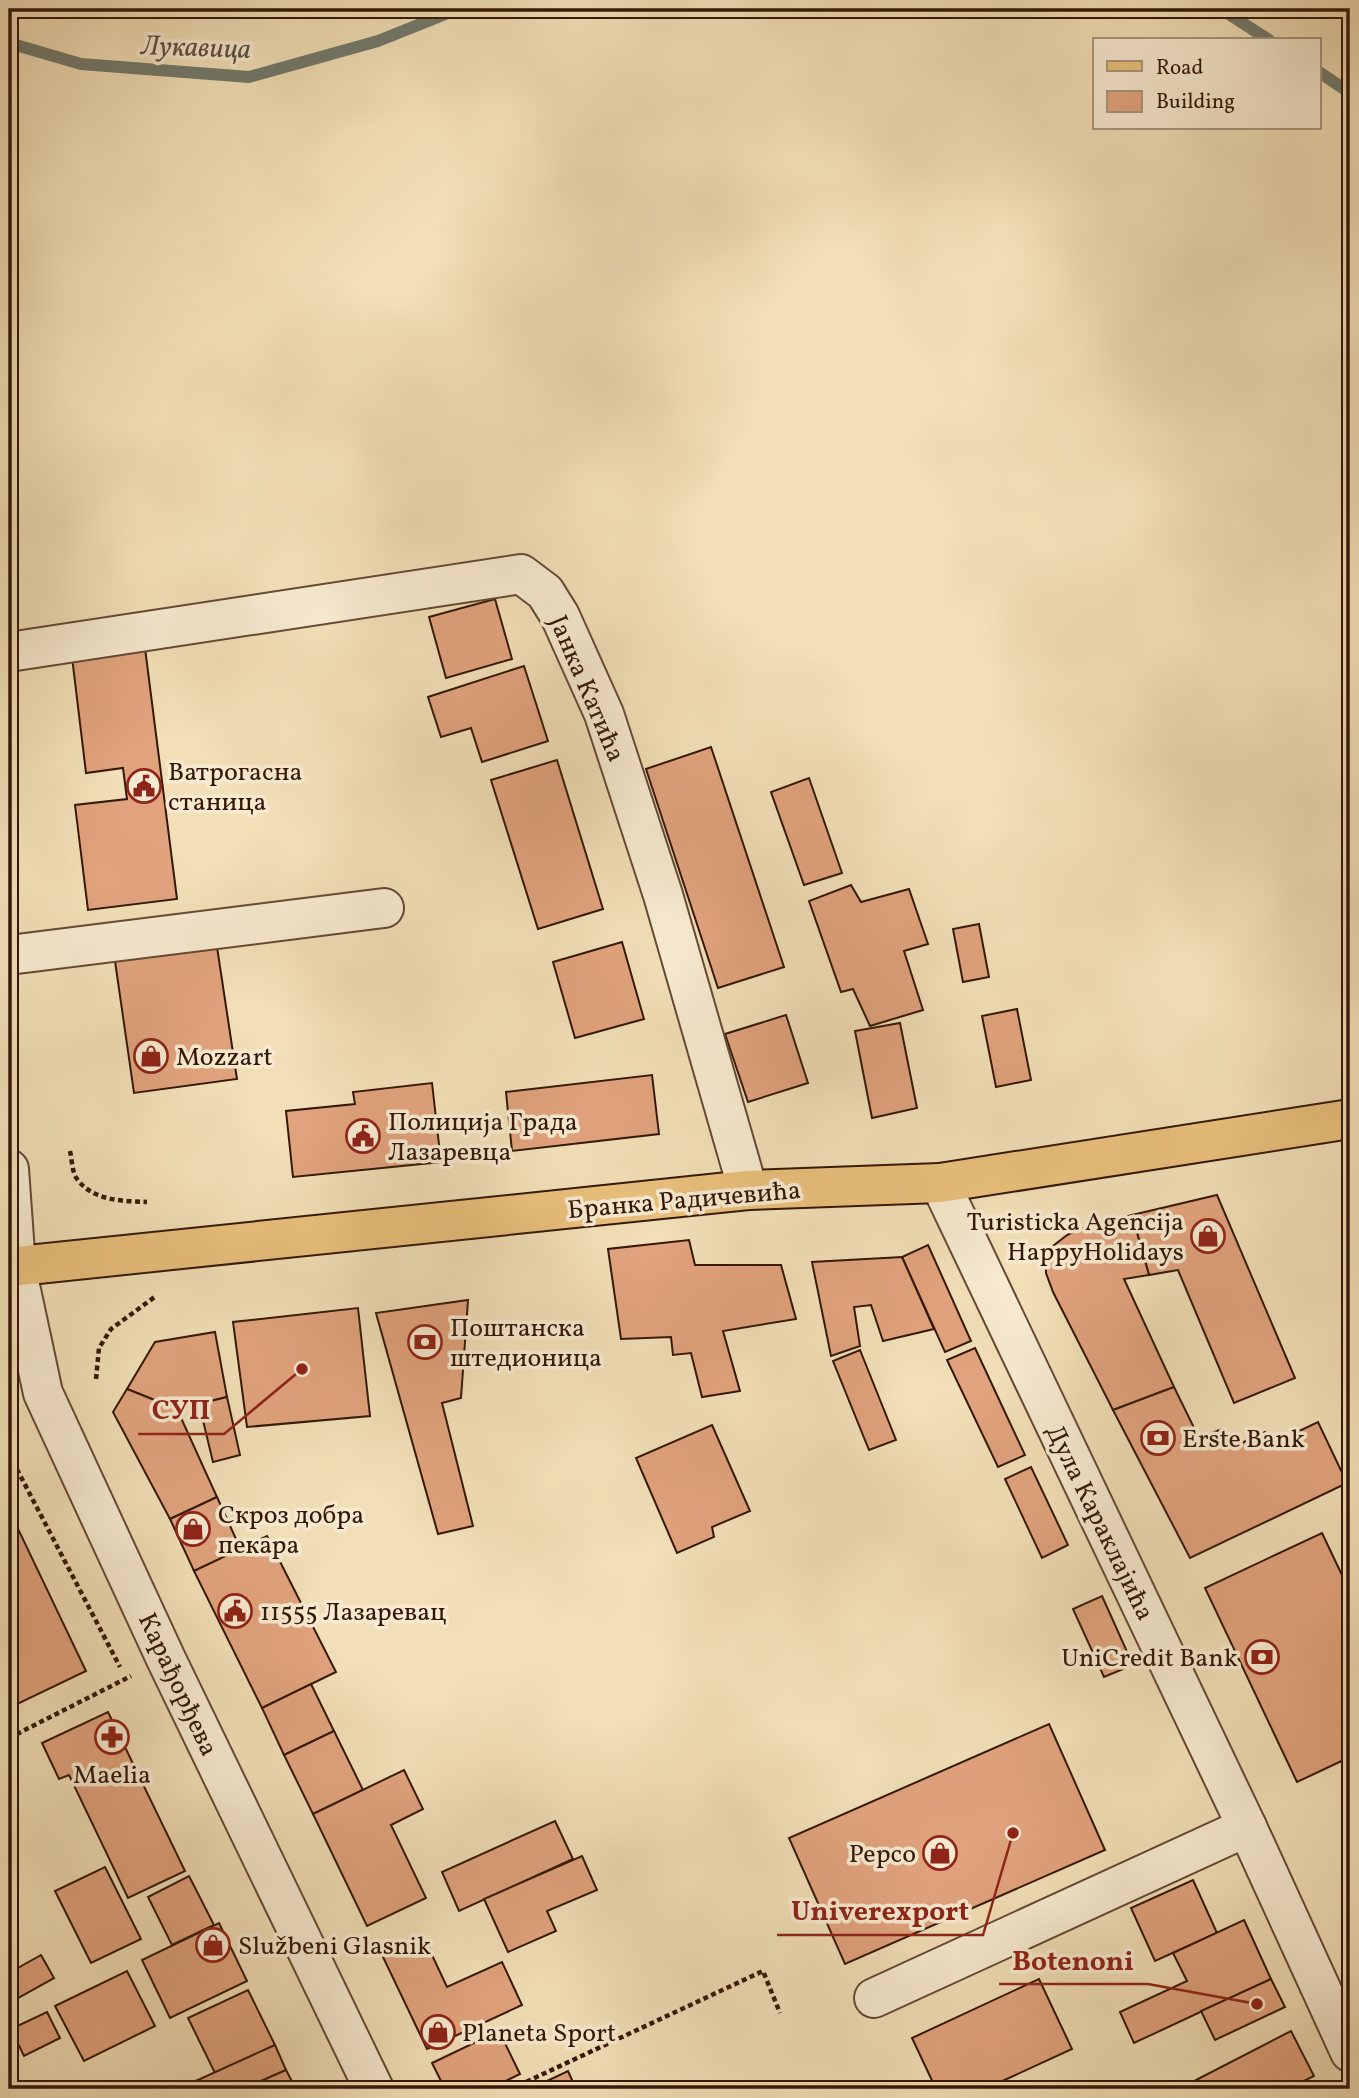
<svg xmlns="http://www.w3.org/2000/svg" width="1359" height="2098" font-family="Vollkorn,serif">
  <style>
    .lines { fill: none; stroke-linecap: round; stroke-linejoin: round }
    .stream { stroke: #727a6e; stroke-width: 12 }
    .building { fill: #e1a37d; stroke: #341708; stroke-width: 2 }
    .minor-casing { stroke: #644934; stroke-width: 42 }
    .major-casing { stroke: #341708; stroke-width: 42 }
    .path { stroke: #341708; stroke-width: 4.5; stroke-dasharray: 5 3.5; stroke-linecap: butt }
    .minor { stroke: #f7ead0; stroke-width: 38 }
    .major { stroke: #e9c07c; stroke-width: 38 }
    .labels { text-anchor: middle; stroke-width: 7; stroke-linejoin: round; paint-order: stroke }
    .street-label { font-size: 26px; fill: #341708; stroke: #f7ead0 }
    .poi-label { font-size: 26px; fill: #341708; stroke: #f7ead0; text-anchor: start }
    .water-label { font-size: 28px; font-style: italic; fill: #585144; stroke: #f7ead0 }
    .leader { fill: none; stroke: #8f2418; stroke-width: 2.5 }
    .callout-dot { fill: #8f2418; stroke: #f7ead0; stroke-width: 2.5 }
    .callout-label { font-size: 28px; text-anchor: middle; font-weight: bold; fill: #8f2418; stroke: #f7ead0; stroke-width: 7; stroke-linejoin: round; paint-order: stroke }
  </style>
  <rect width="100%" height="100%" fill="#f2dfb7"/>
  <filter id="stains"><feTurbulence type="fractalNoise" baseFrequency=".00286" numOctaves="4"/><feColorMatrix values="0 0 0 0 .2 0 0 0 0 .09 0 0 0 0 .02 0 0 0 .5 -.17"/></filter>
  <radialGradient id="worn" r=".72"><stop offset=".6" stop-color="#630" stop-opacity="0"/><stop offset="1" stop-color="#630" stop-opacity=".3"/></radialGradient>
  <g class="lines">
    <!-- stream -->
    <g class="stream">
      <path d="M 1221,9 L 1269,40"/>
      <path d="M 9,43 L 81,64 L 249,77 L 378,41 L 458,9"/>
      <path d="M 1319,72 L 1350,93"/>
    </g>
  </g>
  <!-- building -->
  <g class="building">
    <path d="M 495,599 L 512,659 L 446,678 L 429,617 Z"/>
    <path d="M 145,648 L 177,899 L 88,910 L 75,805 L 127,799 L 123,768 L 86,773 L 72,657 Z"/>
    <path d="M 524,666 L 548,741 L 482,762 L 471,728 L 441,737 L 428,697 Z"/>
    <path d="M 711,747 L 784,967 L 718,988 L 646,769 Z"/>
    <path d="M 557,760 L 603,909 L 538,929 L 491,780 Z"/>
    <path d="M 809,778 L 842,873 L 804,885 L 771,792 Z"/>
    <path d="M 851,885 L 861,902 L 909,889 L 928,944 L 904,951 L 923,1010 L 870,1026 L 853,989 L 841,992 L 809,901 Z"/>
    <path d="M 979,924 L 989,977 L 963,982 L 953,929 Z"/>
    <path d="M 622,942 L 644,1019 L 575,1038 L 553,962 Z"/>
    <path d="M 217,947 L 237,1079 L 134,1093 L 115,961 Z"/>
    <path d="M 1017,1009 L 1031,1080 L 996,1087 L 982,1016 Z"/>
    <path d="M 786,1015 L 808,1083 L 748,1102 L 725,1034 Z"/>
    <path d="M 900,1023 L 917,1108 L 872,1118 L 855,1031 Z"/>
    <path d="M 652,1075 L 659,1134 L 512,1151 L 506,1092 Z"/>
    <path d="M 432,1083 L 441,1162 L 293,1177 L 286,1111 L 355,1104 L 353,1092 Z"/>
    <path d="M 1217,1195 L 1295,1378 L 1234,1403 L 1178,1270 L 1149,1275 L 1132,1215 Z"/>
    <path d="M 1132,1215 L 1149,1275 L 1124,1279 L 1174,1387 L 1113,1410 L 1053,1292 L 1046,1273 L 1046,1256 L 1053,1246 L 1067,1235 L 1080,1229 Z"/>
    <path d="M 689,1240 L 695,1265 L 781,1265 L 796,1319 L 723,1331 L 740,1391 L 702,1397 L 691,1353 L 673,1355 L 671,1337 L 621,1339 L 608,1249 Z"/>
    <path d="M 928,1245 L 971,1341 L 945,1352 L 902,1257 Z"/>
    <path d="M 902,1257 L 934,1329 L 883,1341 L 871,1305 L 854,1307 L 860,1346 L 831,1356 L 812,1262 Z"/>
    <path d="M 468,1300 L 461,1398 L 442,1403 L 473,1526 L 438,1534 L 376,1313 Z"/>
    <path d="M 358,1308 L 370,1416 L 247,1427 L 233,1322 Z"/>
    <path d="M 215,1332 L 227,1397 L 177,1409 L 127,1389 L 155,1342 Z"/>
    <path d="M 975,1348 L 1025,1455 L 998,1467 L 947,1360 Z"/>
    <path d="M 860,1350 L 896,1440 L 869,1450 L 833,1361 Z"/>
    <path d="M 1174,1387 L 1199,1438 L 1222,1429 L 1231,1448 L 1265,1432 L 1272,1444 L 1318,1422 L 1347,1483 L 1190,1558 L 1113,1410 Z"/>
    <path d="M 127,1389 L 177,1409 L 217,1497 L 170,1519 L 113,1412 Z"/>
    <path d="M 227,1397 L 240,1455 L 213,1462 L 199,1404 Z"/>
    <path d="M 712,1425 L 750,1511 L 712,1527 L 714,1537 L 677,1553 L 636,1458 Z"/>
    <path d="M 1031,1467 L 1068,1545 L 1042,1558 L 1005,1479 Z"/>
    <path d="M 217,1497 L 241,1550 L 194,1571 L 170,1519 Z"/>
    <path d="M 9,1510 L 86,1671 L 9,1708 Z"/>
    <path d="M 1322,1533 L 1350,1592 L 1350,1757 L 1297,1782 L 1205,1588 Z"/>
    <path d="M 267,1536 L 336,1672 L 262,1708 L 194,1571 Z"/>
    <path d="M 1102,1596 L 1133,1665 L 1104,1677 L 1073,1609 Z"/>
    <path d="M 311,1684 L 334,1731 L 284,1755 L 262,1708 Z"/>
    <path d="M 108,1712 L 185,1871 L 128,1898 L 69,1775 L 59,1779 L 42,1743 Z"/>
    <path d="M 1049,1724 L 1105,1850 L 845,1964 L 789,1838 Z"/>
    <path d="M 334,1731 L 363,1790 L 313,1814 L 284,1755 Z"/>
    <path d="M 404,1770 L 423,1809 L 391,1825 L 426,1898 L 367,1926 L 313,1814 Z"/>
    <path d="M 555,1821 L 573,1859 L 459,1911 L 442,1872 Z"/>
    <path d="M 582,1856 L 597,1890 L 547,1911 L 556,1931 L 508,1952 L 484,1899 Z"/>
    <path d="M 105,1867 L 141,1939 L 91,1963 L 55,1891 Z"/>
    <path d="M 189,1876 L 214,1925 L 172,1945 L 148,1897 Z"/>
    <path d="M 1193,1880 L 1217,1933 L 1155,1961 L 1131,1908 Z"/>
    <path d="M 1244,1920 L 1271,1979 L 1134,2043 L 1120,2012 L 1187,1981 L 1173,1953 Z"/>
    <path d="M 219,1923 L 247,1981 L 170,2018 L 142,1960 Z"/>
    <path d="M 424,1938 L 447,1987 L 502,1962 L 522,2005 L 427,2049 L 383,1957 Z"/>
    <path d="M 41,1955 L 54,1978 L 9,2003 L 9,1973 Z"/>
    <path d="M 127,1971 L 155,2026 L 84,2061 L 55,2006 Z"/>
    <path d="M 1039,1979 L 1072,2049 L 985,2089 L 936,2089 L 912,2038 Z"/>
    <path d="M 1271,1979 L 1285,2007 L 1215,2040 L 1201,2011 Z"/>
    <path d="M 248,1990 L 275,2045 L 215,2073 L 188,2018 Z"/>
    <path d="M 47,2012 L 60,2038 L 24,2056 L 11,2029 Z"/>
    <path d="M 499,2031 L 520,2074 L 489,2089 L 445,2089 L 432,2063 Z"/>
    <path d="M 1291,2031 L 1314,2076 L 1288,2089 L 1200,2089 L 1196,2080 Z"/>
    <path d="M 275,2045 L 286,2070 L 243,2089 L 178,2089 Z"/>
    <path d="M 286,2070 L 296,2089 L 243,2089 Z"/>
    <path d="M 568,2071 L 576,2089 L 530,2089 Z"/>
  </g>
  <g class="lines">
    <!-- minor casing -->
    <g class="minor-casing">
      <g id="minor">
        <path d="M 9,652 L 521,574 L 545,592 L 560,616 L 604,714 L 663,895 L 748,1190"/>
        <path d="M 9,955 L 384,908"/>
        <path d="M 9,1169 L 16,1267 L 43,1393 L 166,1659 L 374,2089"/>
        <path d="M 940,1183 L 1247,1827 L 1350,2052"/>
        <path d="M 874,1998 L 1247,1827"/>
      </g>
    </g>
    <!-- major casing -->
    <g class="major-casing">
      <path id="major" d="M 9,1267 L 748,1190 L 940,1183 L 1350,1119"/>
    </g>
    <!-- path -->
    <g class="path">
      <path d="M 70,1151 C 72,1160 72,1172 77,1179 C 93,1201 122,1201 147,1202"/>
      <path d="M 96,1379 L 99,1348 L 111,1329 L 156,1296"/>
      <path d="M 9,1454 L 120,1667"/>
      <path d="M 9,1738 L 131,1676"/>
      <path d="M 511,2089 L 763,1971 L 780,2013"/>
    </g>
    <!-- minor -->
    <use href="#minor" class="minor"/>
    <!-- major -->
    <use href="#major" class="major"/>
  </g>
  <!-- icons -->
  <defs>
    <g id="civic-ring" transform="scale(1.75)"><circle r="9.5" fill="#f7ead0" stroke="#8f2418" stroke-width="1.5"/><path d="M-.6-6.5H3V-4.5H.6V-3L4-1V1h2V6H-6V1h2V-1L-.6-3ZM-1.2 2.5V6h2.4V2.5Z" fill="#8f2418"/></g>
    <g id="shop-ring" transform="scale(1.75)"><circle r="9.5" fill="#f7ead0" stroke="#8f2418" stroke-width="1.5"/><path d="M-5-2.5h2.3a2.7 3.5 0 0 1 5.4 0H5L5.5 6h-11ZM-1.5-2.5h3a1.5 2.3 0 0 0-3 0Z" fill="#8f2418"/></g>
    <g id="bank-ring" transform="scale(1.75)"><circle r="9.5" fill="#f7ead0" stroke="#8f2418" stroke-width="1.5"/><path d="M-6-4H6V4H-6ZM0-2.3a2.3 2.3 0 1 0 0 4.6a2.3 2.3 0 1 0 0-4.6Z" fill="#8f2418"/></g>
    <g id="pharmacy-ring" transform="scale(1.75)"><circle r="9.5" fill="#f7ead0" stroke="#8f2418" stroke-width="1.5"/><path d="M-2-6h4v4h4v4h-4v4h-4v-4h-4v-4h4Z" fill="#8f2418"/></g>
  </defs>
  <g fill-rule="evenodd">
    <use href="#civic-ring" x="144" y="786"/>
    <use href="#shop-ring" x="151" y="1056"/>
    <use href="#civic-ring" x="363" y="1136"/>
    <use href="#shop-ring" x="1208" y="1236"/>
    <use href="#bank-ring" x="425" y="1342"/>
    <use href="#bank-ring" x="1158" y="1438"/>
    <use href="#shop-ring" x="193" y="1529"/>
    <use href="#civic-ring" x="235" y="1611"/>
    <use href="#bank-ring" x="1262" y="1657"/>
    <use href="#pharmacy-ring" x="112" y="1737"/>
    <use href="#shop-ring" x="940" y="1853"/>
    <use href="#shop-ring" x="213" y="1945"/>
    <use href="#shop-ring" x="438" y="2032"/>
  </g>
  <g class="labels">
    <!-- street labels -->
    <g class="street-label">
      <text transform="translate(588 688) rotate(67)" y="9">Јанка Катића</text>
      <text transform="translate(684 1199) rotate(-5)" y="9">Бранка Радичевића</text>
      <text transform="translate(1101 1522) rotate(64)" y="9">Дула Караклајића</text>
      <text transform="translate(179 1684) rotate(65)" y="9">Карађорђева</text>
    </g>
    <!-- poi labels -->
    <g class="poi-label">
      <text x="168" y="780">Ватрогасна<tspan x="168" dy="30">станица</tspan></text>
      <text x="176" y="1065">Mozzart</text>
      <text x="388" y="1130">Полиција Града<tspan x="388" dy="30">Лазаревца</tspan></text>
      <text x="1184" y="1230" text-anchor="end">Turisticka Agencija<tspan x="1184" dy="30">HappyHolidays</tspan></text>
      <text x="450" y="1336">Поштанска<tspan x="450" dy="30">штедионица</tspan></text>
      <text x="1182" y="1447">Erste Bank</text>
      <text x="218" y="1523">Скроз добра<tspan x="218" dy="30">пекара</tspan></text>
      <text x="260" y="1620">11555 Лазаревац</text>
      <text x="1238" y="1666" text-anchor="end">UniCredit Bank</text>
      <text x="112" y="1783" text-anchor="middle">Maelia</text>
      <text x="916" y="1862" text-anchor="end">Pepco</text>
      <text x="238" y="1954">Službeni Glasnik</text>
      <text x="462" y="2041">Planeta Sport</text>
    </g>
    <!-- water labels -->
    <g class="water-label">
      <text transform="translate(196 46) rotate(2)" y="10">Лукавица</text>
    </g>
  </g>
  <!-- callouts -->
  <path class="leader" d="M302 1369L224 1434H138M1013 1833L983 1935H777M1257 2004L1148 1984H999"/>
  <g class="callout-dot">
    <circle cx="302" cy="1369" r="7"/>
    <circle cx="1013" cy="1833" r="7"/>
    <circle cx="1257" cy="2004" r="7"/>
  </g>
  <g class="callout-label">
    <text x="181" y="1419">СУП</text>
    <text x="880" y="1920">Univerexport</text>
    <text x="1073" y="1970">Botenoni</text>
  </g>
  <!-- margin -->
  <rect width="1359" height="2098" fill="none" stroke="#f2dfb7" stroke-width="35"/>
  <rect x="10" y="10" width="1338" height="2077" fill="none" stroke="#341708" stroke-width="3.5"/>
  <rect x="18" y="18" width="1324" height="2063" fill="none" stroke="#341708" stroke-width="2"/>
  <!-- legend -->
  <rect x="1093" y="38" width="228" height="91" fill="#f7ead0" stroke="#a99680" stroke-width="2"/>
  <rect x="1107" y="61" width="35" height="10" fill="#e9c07c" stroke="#a99680" stroke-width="2"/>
  <text x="1156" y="74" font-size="21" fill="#341708">Road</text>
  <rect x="1107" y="91" width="35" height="21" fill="#e1a37d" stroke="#a99680" stroke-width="2"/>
  <text x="1156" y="108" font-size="21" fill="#341708">Building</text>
  <rect width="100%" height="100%" filter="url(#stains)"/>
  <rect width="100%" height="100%" fill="url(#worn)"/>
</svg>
